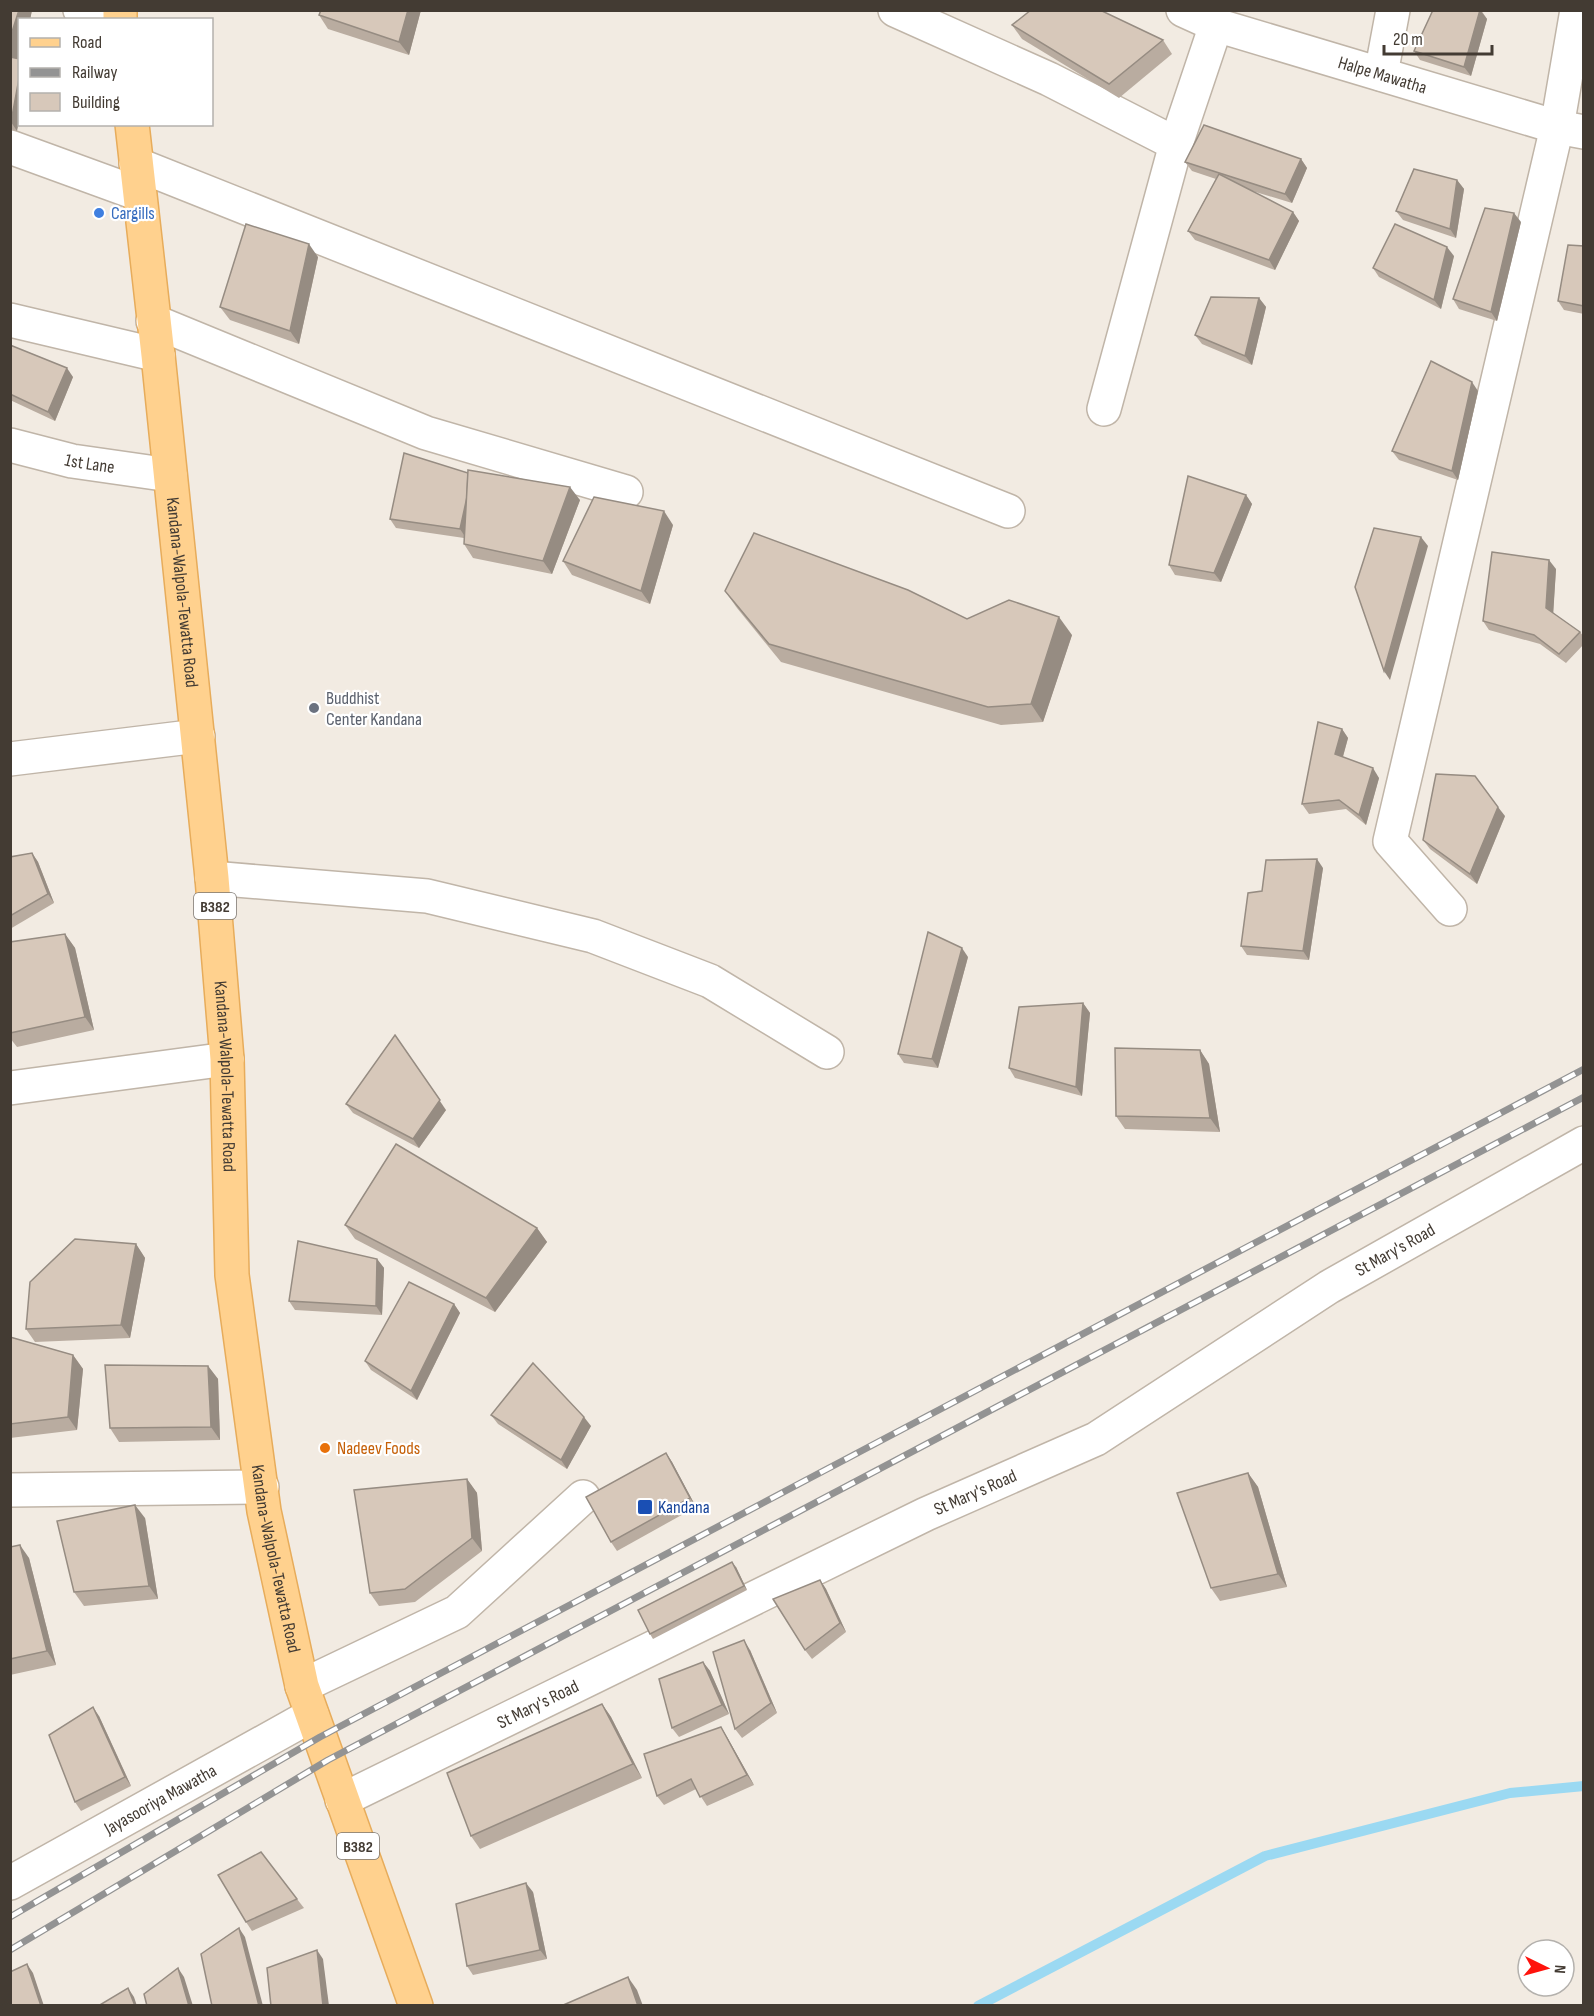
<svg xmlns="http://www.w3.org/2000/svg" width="1594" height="2016" font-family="'Sofia Sans Condensed',sans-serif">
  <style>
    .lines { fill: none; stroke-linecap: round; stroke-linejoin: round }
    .stream { stroke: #9bd9f2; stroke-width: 10 }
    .minor-casing { stroke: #c0b5a8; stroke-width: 36 }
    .major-casing { stroke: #e7ac5b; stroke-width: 36 }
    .minor { stroke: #fff; stroke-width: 33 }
    .major { stroke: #ffd18e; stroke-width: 33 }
    .rail-casing { stroke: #939393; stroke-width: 7 }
    .rail { stroke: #fff; stroke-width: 4.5; stroke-dasharray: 14; stroke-linecap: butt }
    .wall { fill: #b9aca0 }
    .shaded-wall { fill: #968c82 }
    .building { fill: #d7c8ba; stroke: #968c82; stroke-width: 1.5 }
    .shop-dot { fill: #3f7fe0; stroke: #fff; stroke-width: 2 }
    .worship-dot { fill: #6b7280; stroke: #fff; stroke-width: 2 }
    .food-dot { fill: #e8710a; stroke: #fff; stroke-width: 2 }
    .transit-dot { fill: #1a4fb4; stroke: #fff; stroke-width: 2 }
    .labels { text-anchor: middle; stroke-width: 4.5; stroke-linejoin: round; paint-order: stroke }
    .shield { fill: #fff; stroke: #7b7670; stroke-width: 1.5 }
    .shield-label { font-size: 16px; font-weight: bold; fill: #433b33 }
    .street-label { font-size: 18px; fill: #433b33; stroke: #fff }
    .shop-label { font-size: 18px; fill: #366cbe; stroke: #fff; text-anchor: start }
    .worship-label { font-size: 18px; fill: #5b616d; stroke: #fff; text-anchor: start }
    .food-label { font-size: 18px; fill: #c56008; stroke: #fff; text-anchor: start }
    .transit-label { font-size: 18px; fill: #164399; stroke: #fff; text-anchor: start }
  </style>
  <rect width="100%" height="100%" fill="#f2ebe2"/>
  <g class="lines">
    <!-- stream -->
    <path class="stream" d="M 978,2006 L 1265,1856 L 1510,1793 L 1584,1786"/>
    <!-- minor casing -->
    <g class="minor-casing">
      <g id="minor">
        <path d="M 80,10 L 102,20"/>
        <path d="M 895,10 L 1049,79 L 1176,144"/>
        <path id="s1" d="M 1183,10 L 1216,25 L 1557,127 L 1584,132"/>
        <path d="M 1381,74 L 1393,10"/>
        <path d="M 10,147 L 139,194"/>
        <path d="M 136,164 L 1008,511"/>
        <path d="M 10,320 L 158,355"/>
        <path d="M 153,321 L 426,433 L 626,492"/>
        <path d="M 1104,409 L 1176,144 L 1216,25"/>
        <path id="s2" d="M 10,445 L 72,461 L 170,475"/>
        <path d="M 10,759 L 198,736"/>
        <path d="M 212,878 L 427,896 L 593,936 L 710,981 L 827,1052"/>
        <path d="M 1450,909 L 1390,841 L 1557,127 L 1577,10"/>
        <path d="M 10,1088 L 227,1059"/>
        <path d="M 10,1490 L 262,1487"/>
        <path d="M 302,1686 L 457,1612 L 583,1497"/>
        <path id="s3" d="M 342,1800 L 926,1514 L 1096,1439 L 1329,1287 L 1584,1143"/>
        <path id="s4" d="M 10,1883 L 312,1715"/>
      </g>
    </g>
    <!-- major casing -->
    <g class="major-casing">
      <g id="major">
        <path d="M 120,10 L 120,20"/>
        <path id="s5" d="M 132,124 L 158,355 L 212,878 L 227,1059 L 232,1275 L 264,1511 L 302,1686 L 416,2006"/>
      </g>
    </g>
    <!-- minor -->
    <use href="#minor" class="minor"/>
    <!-- major -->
    <use href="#major" class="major"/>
    <!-- rail casing -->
    <g class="rail-casing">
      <g id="rail">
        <path d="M 10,1917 L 320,1737 L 1584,1069"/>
        <path d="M 10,1950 L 328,1760 L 1584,1097"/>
      </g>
    </g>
    <!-- rail -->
    <use href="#rail" class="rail"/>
  </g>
  <!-- wall -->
  <g class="wall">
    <path d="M 10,10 L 32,10 L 30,20 L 20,20 L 20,52 L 18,59 L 17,131 L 10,129 Z"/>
    <path d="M 421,10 L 409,55 L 328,29 L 319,15 Z"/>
    <path d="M 1433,10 L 1481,10 L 1487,19 L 1471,76 L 1420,60 L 1414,51 Z"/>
    <path d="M 1012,25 L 1163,40 L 1172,54 L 1119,98 L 1022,39 Z"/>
    <path d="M 1301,159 L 1307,168 L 1292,203 L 1249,190 L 1293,212 L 1299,221 L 1275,270 L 1195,240 L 1188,231 L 1216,179 L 1192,171 L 1185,162 Z"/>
    <path d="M 1457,180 L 1464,189 L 1456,238 L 1403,220 L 1396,211 Z"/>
    <path d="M 1521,222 L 1497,321 L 1459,309 L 1453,299 Z"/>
    <path d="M 1584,246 L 1584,314 L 1564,310 L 1558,301 Z"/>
    <path d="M 1454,256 L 1441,309 L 1379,277 L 1373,268 Z"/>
    <path d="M 318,257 L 299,344 L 230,320 L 220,307 Z"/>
    <path d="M 1259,298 L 1266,307 L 1252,365 L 1202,344 L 1195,335 Z"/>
    <path d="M 10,345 L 73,377 L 55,421 L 10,400 Z"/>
    <path d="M 1478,391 L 1458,480 L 1399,460 L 1392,451 Z"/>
    <path d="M 468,473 L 580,500 L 552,574 L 473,558 L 464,544 L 464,538 L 396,528 L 390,519 Z"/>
    <path d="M 1246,495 L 1252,504 L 1221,582 L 1175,575 L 1169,565 Z"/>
    <path d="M 673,525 L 650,604 L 572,575 L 563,561 Z"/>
    <path d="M 1556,569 L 1553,613 L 1580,632 L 1584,637 L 1584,644 L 1566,663 L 1540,644 L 1489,630 L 1483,621 Z"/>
    <path d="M 725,591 L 967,619 L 1072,635 L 1043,722 L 1001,725 L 781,662 L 737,608 Z"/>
    <path d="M 1342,729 L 1348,738 L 1343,757 L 1379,778 L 1366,825 L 1346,809 L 1309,814 L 1302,804 Z"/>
    <path d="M 1505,816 L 1477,884 L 1430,849 L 1423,840 Z"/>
    <path d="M 32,853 L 38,862 L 54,903 L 10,929 L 10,857 Z"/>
    <path d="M 1323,868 L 1309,960 L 1247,955 L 1241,946 L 1262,891 Z"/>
    <path d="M 65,934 L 75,948 L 94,1030 L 17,1047 L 10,1038 L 10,942 Z"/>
    <path d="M 968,957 L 938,1068 L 904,1063 L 898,1054 Z"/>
    <path d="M 1083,1003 L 1090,1013 L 1082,1096 L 1015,1078 L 1009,1068 Z"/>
    <path d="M 1200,1050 L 1209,1064 L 1220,1132 L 1125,1129 L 1116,1116 Z"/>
    <path d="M 346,1104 L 446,1110 L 419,1148 L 353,1113 Z"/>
    <path d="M 345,1225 L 537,1228 L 547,1242 L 495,1312 L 355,1239 Z"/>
    <path d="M 136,1244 L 145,1258 L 130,1338 L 35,1342 L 26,1329 Z"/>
    <path d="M 377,1259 L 384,1268 L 382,1315 L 295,1310 L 289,1301 Z"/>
    <path d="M 454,1304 L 460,1313 L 417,1400 L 371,1370 L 365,1361 Z"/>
    <path d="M 10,1337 L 73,1355 L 83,1369 L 77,1430 L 10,1438 Z"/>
    <path d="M 208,1366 L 218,1379 L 220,1440 L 119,1442 L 110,1428 Z"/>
    <path d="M 491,1415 L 591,1426 L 567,1469 L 498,1424 Z"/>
    <path d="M 666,1453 L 672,1462 L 696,1507 L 617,1551 L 611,1542 Z"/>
    <path d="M 1248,1473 L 1258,1487 L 1287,1587 L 1220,1601 L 1211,1588 Z"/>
    <path d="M 467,1479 L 477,1493 L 482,1551 L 415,1602 L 379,1606 L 370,1593 Z"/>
    <path d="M 145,1518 L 158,1599 L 84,1606 L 74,1592 Z"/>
    <path d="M 10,1547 L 29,1558 L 56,1665 L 10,1675 Z"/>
    <path d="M 736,1567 L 747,1590 L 653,1639 L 650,1634 Z"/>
    <path d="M 820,1580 L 826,1589 L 846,1632 L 812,1659 L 805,1650 Z"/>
    <path d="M 750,1650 L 777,1713 L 742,1738 L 735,1729 Z"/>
    <path d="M 703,1662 L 710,1671 L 729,1714 L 679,1737 L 672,1728 Z"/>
    <path d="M 602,1704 L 611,1717 L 642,1778 L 480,1849 L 471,1836 Z"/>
    <path d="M 99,1716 L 131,1786 L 81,1811 L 75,1802 Z"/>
    <path d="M 721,1727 L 727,1737 L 754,1785 L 707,1806 L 696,1789 L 664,1805 L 657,1796 Z"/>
    <path d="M 533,1892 L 547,1959 L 473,1975 L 467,1966 Z"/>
    <path d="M 297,1899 L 304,1908 L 252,1931 L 246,1922 Z"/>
  </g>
  <!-- shaded-wall -->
  <g class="shaded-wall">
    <path d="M 19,10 L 32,10 L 30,20 L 20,20 L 20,52 L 16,63 L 10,54 L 10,38 Z"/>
    <path d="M 408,10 L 421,10 L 409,55 L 399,42 Z"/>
    <path d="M 1480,10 L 1487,19 L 1471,76 L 1464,67 Z"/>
    <path d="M 20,73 L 20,117 L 17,131 L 11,122 Z"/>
    <path d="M 1301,159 L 1307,168 L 1292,203 L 1285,194 Z"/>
    <path d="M 1457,180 L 1464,189 L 1456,238 L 1450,229 Z"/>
    <path d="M 1293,212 L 1299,221 L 1275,270 L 1269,260 Z"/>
    <path d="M 1514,213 L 1521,222 L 1497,321 L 1491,312 Z"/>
    <path d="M 309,244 L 318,257 L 299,344 L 290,331 Z"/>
    <path d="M 1447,247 L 1454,256 L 1441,309 L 1434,300 Z"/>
    <path d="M 1259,298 L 1266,307 L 1252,365 L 1245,356 Z"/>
    <path d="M 67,368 L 73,377 L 55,421 L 48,412 Z"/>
    <path d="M 1472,382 L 1478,391 L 1458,480 L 1452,471 Z"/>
    <path d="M 471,474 L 466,538 L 460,529 Z"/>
    <path d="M 570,487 L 580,500 L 552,574 L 543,561 Z"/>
    <path d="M 1246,495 L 1252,504 L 1221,582 L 1214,573 Z"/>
    <path d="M 664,511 L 673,525 L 650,604 L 641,591 Z"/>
    <path d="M 1421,537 L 1428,546 L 1390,680 L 1384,671 Z"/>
    <path d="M 1549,560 L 1556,569 L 1553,617 L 1546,608 Z"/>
    <path d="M 1059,617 L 1072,635 L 1043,722 L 1031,704 Z"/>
    <path d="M 1342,729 L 1348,738 L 1341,763 L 1335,754 Z"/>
    <path d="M 1373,768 L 1379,778 L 1366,825 L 1359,815 Z"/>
    <path d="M 1498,807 L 1505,816 L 1477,884 L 1470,874 Z"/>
    <path d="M 32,853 L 38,862 L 54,903 L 48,894 Z"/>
    <path d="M 1317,859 L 1323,868 L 1309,960 L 1303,951 Z"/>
    <path d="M 65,934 L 75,948 L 94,1030 L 85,1017 Z"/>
    <path d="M 962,948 L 968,957 L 938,1068 L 932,1059 Z"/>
    <path d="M 1083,1003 L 1090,1013 L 1082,1096 L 1076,1087 Z"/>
    <path d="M 395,1035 L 446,1110 L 419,1148 L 413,1139 Z"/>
    <path d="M 1200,1050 L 1209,1064 L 1220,1132 L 1210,1118 Z"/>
    <path d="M 537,1228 L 547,1242 L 495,1312 L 486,1298 Z"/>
    <path d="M 136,1244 L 145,1258 L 130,1338 L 121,1325 Z"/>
    <path d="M 377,1259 L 384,1268 L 382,1315 L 376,1306 Z"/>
    <path d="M 454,1304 L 460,1313 L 417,1400 L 411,1391 Z"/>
    <path d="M 73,1355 L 83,1369 L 77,1430 L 68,1417 Z"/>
    <path d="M 208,1366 L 218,1379 L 220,1440 L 211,1427 Z"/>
    <path d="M 584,1417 L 591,1426 L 567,1469 L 561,1460 Z"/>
    <path d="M 666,1453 L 672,1462 L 696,1507 L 690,1498 Z"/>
    <path d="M 1248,1473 L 1258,1487 L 1287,1587 L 1278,1574 Z"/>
    <path d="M 467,1479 L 477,1493 L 482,1551 L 472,1538 Z"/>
    <path d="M 135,1505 L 145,1518 L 158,1599 L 149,1586 Z"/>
    <path d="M 20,1545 L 29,1558 L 56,1665 L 47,1651 Z"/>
    <path d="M 732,1562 L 736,1567 L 747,1590 L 744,1586 Z"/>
    <path d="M 820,1580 L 826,1589 L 846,1632 L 840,1623 Z"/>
    <path d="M 744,1640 L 750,1650 L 777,1713 L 771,1703 Z"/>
    <path d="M 703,1662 L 710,1671 L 729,1714 L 722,1705 Z"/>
    <path d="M 602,1704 L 611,1717 L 642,1778 L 633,1764 Z"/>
    <path d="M 93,1707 L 99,1716 L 131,1786 L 125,1777 Z"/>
    <path d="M 721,1727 L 727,1737 L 754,1785 L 747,1775 Z"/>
    <path d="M 526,1883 L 533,1892 L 547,1959 L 540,1950 Z"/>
    <path d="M 239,1928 L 245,1937 L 263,2006 L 259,2006 Z"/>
    <path d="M 317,1950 L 323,1959 L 329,2006 L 323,2006 Z"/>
    <path d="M 27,1964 L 33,1973 L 44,2006 L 41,2006 Z"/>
    <path d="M 178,1968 L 184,1977 L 193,2006 L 189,2006 Z"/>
    <path d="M 628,1977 L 637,1990 L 643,2006 L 638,2006 Z"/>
    <path d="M 128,1988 L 134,1997 L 137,2006 L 135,2006 Z"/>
  </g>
  <!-- building -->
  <g class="building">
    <path d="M 10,10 L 19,10 L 10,38 Z"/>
    <path d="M 321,10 L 408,10 L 399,42 L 319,15 Z"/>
    <path d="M 1031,10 L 1100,10 L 1163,40 L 1109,84 L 1012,25 Z"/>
    <path d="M 1433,10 L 1480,10 L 1464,67 L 1414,51 Z"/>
    <path d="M 10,57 L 20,59 L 20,73 L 11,122 Z"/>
    <path d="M 1204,125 L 1301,159 L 1285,194 L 1185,162 Z"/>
    <path d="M 1414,169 L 1457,180 L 1450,229 L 1396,211 Z"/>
    <path d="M 1219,174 L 1293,212 L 1269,260 L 1188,231 Z"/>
    <path d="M 1485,208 L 1514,213 L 1491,312 L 1453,299 Z"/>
    <path d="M 246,224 L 309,244 L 290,331 L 220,307 Z"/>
    <path d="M 1395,224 L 1447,247 L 1434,300 L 1373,268 Z"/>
    <path d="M 1568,245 L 1584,246 L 1584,306 L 1558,301 Z"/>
    <path d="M 1211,297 L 1259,298 L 1245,356 L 1195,335 Z"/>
    <path d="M 10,345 L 67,368 L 48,412 L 10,394 Z"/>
    <path d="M 1431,361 L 1472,382 L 1452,471 L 1392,451 Z"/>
    <path d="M 404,453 L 468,473 L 467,497 L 460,529 L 390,519 Z"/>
    <path d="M 468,470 L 570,487 L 543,561 L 464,544 Z"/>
    <path d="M 1188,476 L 1246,495 L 1214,573 L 1169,565 Z"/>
    <path d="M 594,497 L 664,511 L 641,591 L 563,561 Z"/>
    <path d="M 1374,528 L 1421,537 L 1384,671 L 1355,587 Z"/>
    <path d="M 754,533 L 908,590 L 967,619 L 1009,600 L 1059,617 L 1031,704 L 988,707 L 769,644 L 725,591 Z"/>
    <path d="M 1492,552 L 1549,560 L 1546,608 L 1580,632 L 1559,654 L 1534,635 L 1483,621 Z"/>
    <path d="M 1318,722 L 1342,729 L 1335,754 L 1373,768 L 1359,815 L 1339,800 L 1302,804 Z"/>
    <path d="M 1436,774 L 1475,776 L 1498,807 L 1470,874 L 1423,840 Z"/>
    <path d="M 32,853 L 48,894 L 10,916 L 10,857 Z"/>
    <path d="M 1317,859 L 1303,951 L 1241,946 L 1248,893 L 1262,891 L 1266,860 Z"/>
    <path d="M 928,932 L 962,948 L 932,1059 L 898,1054 Z"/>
    <path d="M 65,934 L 85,1017 L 10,1033 L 10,942 Z"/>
    <path d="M 1083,1003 L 1076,1087 L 1009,1068 L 1019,1007 Z"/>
    <path d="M 395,1035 L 440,1100 L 413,1139 L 346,1104 Z"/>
    <path d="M 1115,1048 L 1200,1050 L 1210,1118 L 1116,1116 Z"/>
    <path d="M 396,1144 L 537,1228 L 486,1298 L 345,1225 Z"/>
    <path d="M 75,1239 L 136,1244 L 121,1325 L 26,1329 L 30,1282 Z"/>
    <path d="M 298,1241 L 377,1259 L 376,1306 L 289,1301 Z"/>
    <path d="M 409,1282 L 454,1304 L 411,1391 L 365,1361 Z"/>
    <path d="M 10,1337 L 73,1355 L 68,1417 L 10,1424 Z"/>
    <path d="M 533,1363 L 584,1417 L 561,1460 L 491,1415 Z"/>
    <path d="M 105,1365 L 208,1366 L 211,1427 L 110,1428 Z"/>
    <path d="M 666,1453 L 690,1498 L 611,1542 L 586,1497 Z"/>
    <path d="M 1248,1473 L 1278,1574 L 1211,1588 L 1177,1493 Z"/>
    <path d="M 467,1479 L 472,1538 L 405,1589 L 370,1593 L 354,1490 Z"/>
    <path d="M 135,1505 L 149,1586 L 74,1592 L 57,1521 Z"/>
    <path d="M 20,1545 L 47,1651 L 10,1659 L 10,1547 Z"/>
    <path d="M 732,1562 L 744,1586 L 650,1634 L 638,1610 Z"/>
    <path d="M 820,1580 L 840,1623 L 805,1650 L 773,1599 Z"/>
    <path d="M 744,1640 L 771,1703 L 735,1729 L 713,1652 Z"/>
    <path d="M 703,1662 L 722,1705 L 672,1728 L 659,1679 Z"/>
    <path d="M 602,1704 L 633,1764 L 471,1836 L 447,1773 Z"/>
    <path d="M 93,1707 L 125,1777 L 75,1802 L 49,1735 Z"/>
    <path d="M 721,1727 L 747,1775 L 700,1797 L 691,1779 L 657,1796 L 644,1754 Z"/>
    <path d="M 261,1852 L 297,1899 L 246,1922 L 218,1875 Z"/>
    <path d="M 526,1883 L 540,1950 L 467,1966 L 456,1904 Z"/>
    <path d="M 239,1928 L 259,2006 L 212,2006 L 201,1954 Z"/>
    <path d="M 317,1950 L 323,2006 L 271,2006 L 267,1968 Z"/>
    <path d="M 27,1964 L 41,2006 L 10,2006 L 10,1972 Z"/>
    <path d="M 178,1968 L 189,2006 L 147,2006 L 144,1994 Z"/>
    <path d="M 628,1977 L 638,2006 L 561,2006 Z"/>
    <path d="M 128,1988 L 135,2006 L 98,2006 Z"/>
  </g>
  <!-- markers -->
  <circle class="shop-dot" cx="99" cy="213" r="6"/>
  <circle class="worship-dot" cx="314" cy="708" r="6"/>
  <circle class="food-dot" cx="325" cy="1448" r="6"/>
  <rect class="transit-dot" x="637" y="1499" width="16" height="16" rx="3"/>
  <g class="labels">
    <!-- shield labels -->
    <g class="shield">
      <rect x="194" y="893" width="42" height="26" rx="4.5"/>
      <rect x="337" y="1833" width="42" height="26" rx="4.5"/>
    </g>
    <g class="shield-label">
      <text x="215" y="912">B382</text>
      <text x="358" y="1852">B382</text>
    </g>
    <!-- street labels -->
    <g class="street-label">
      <text dy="6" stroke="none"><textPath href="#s1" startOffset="210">Halpe Mawatha</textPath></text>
      <text dy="6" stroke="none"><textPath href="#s2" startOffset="82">1st Lane</textPath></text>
      <text dy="6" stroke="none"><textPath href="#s5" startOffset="471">Kandana-Walpola-Tewatta Road</textPath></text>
      <text dy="6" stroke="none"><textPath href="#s5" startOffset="957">Kandana-Walpola-Tewatta Road</textPath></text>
      <text dy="6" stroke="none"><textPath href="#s3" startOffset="1190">St Mary's Road</textPath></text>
      <text dy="6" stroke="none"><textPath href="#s3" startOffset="704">St Mary's Road</textPath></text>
      <text dy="6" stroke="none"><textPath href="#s5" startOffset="1443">Kandana-Walpola-Tewatta Road</textPath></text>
      <text dy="6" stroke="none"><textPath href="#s3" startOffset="218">St Mary's Road</textPath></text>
      <text dy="6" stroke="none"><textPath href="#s4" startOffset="172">Jayasooriya Mawatha</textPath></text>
    </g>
    <!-- shop labels -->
    <g class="shop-label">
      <text x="111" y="219">Cargills</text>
    </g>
    <!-- worship labels -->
    <g class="worship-label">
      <text x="326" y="704">Buddhist<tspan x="326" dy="21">Center Kandana</tspan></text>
    </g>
    <!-- food labels -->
    <g class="food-label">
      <text x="337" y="1454">Nadeev Foods</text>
    </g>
    <!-- transit labels -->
    <g class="transit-label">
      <text x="658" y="1513">Kandana</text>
    </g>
  </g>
  <!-- border -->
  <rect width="1594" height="2016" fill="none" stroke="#433b33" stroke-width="24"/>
  <!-- legend -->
  <rect x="18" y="18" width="195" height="108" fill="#ffffff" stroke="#b4b1ad" stroke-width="1.5"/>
  <rect x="30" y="38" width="30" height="9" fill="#ffd18e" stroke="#b4b1ad" stroke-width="1.5"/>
  <text x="72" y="48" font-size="18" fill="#433b33">Road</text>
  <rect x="30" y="68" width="30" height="9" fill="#939393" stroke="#b4b1ad" stroke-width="1.5"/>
  <text x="72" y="78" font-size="18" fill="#433b33">Railway</text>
  <rect x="30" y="93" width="30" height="18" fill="#d7c8ba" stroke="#b4b1ad" stroke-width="1.5"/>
  <text x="72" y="108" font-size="18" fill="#433b33">Building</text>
  <!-- north arrow -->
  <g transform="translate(1546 1968) rotate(95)"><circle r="28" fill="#ffffff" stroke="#b4b1ad" stroke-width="1.5"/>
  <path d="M0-4.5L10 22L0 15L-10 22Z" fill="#ff130c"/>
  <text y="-9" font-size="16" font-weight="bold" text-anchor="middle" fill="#433b33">N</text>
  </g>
  <!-- scale -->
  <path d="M1384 45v9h108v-9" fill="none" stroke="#433b33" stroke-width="3"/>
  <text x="1393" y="45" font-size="18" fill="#433b33" stroke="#ffffff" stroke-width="4.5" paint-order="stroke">20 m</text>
</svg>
